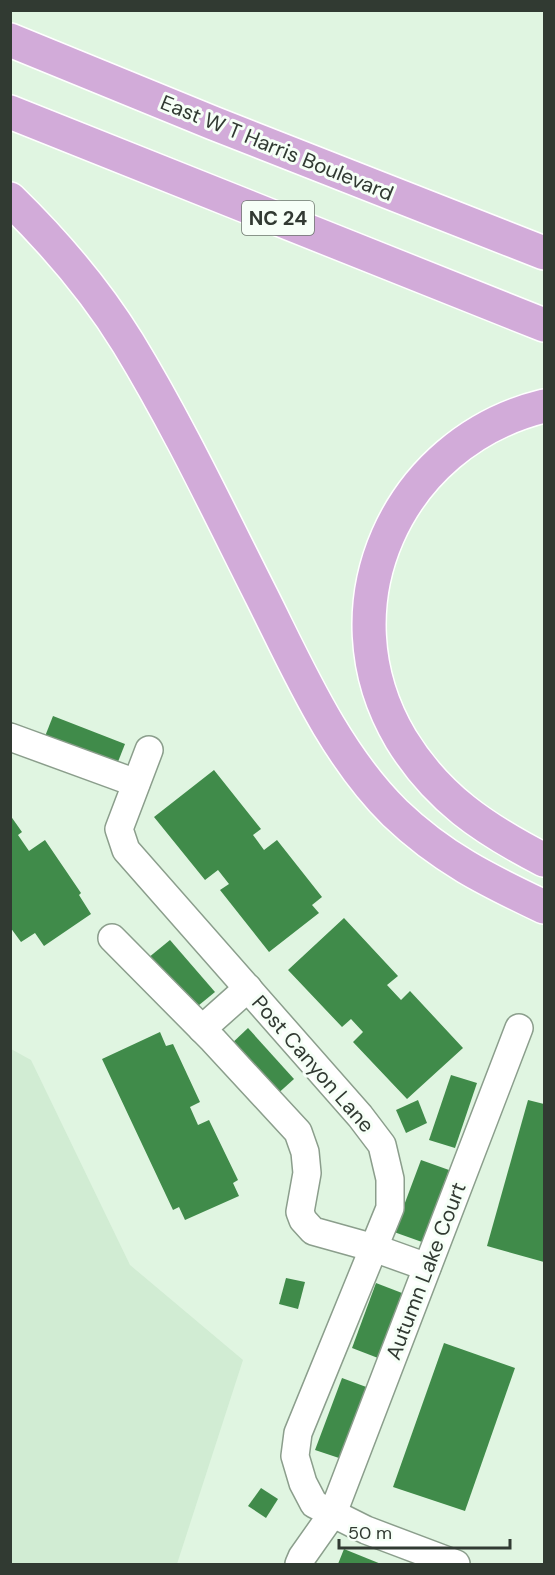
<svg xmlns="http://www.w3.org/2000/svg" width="555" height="1575" font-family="'DM Sans',sans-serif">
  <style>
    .built { fill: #d1ecd3 }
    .building { fill: #408b4a }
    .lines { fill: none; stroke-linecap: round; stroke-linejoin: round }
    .minor-casing { stroke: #8b9e8c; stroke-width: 30 }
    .major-casing { stroke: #fff; stroke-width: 36 }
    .minor { stroke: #fff; stroke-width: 27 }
    .major { stroke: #d2abd9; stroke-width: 33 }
    .labels { text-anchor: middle; stroke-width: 6; stroke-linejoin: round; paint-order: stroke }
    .shield { fill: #f6fff7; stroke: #6c756d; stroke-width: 1.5 }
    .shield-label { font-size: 20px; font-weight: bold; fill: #313a32 }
    .street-label { font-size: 21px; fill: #313a32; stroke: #f6fff7 }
  </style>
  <rect width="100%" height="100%" fill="#e0f5e1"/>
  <!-- built -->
  <path class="built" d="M 11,1049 L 31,1060 L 130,1265 L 243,1360 L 177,1564 L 11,1564 Z"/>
  <!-- building -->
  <g class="building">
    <path d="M 53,716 L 125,744 L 114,772 L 42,744 Z"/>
    <path d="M 214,770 L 261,829 L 253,835 L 264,850 L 277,840 L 322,897 L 312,905 L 319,913 L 269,952 L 220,890 L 229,884 L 218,870 L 205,880 L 154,817 Z"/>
    <path d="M 10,815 L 22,832 L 18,835 L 29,851 L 45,840 L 81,893 L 79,895 L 91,914 L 44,946 L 35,933 L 21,942 L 10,927 Z"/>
    <path d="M 344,918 L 398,976 L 387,985 L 401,1000 L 410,991 L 463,1048 L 407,1099 L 353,1042 L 363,1032 L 351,1019 L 342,1027 L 288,970 Z"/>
    <path d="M 170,940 L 215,992 L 193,1010 L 148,958 Z"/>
    <path d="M 248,1028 L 294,1079 L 274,1097 L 228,1047 Z"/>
    <path d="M 160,1032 L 166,1046 L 173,1044 L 200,1102 L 190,1107 L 198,1125 L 209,1120 L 238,1180 L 233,1183 L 239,1196 L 185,1220 L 179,1207 L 173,1210 L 102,1059 Z"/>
    <path d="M 451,1075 L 477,1083 L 455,1148 L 429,1140 Z"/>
    <path d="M 418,1100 L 427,1123 L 406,1133 L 396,1110 Z"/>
    <path d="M 528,1100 L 544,1104 L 544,1262 L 487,1246 Z"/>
    <path d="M 421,1160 L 449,1170 L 422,1242 L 394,1232 Z"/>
    <path d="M 286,1278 L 305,1282 L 298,1309 L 279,1304 Z"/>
    <path d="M 376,1283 L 402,1293 L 378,1358 L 352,1348 Z"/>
    <path d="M 444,1343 L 515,1368 L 465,1511 L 393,1487 Z"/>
    <path d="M 342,1378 L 369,1388 L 342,1459 L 315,1450 Z"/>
    <path d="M 261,1488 L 278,1499 L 266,1518 L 248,1506 Z"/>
    <path d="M 344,1549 L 381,1564 L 338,1564 Z"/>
  </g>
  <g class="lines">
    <!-- minor casing -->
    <g class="minor-casing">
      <g id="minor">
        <path d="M 10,737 L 136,783"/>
        <path d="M 149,750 L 119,829 L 126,850 L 360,1116 L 382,1145 L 390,1179 L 390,1208 L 298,1433 L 295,1456 L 303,1483 L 314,1504 L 366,1530 L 456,1564"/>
        <path d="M 112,938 L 213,1040 L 298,1132 L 305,1152 L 307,1173 L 300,1212 L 303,1220 L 313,1231 L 374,1248 L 427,1267"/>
        <path d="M 202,1029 L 248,988"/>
        <path d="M 299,1564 L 302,1557 L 333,1513 L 519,1028"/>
      </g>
    </g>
    <!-- major casing -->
    <g class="major-casing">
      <g id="major">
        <path d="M 10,40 L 213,123 L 544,253"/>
        <path d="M 10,112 L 544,325"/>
        <path d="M 10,199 C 54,242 96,291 128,343 C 178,425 219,512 262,597 C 299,671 335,754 395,813 C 442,858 487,880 544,907"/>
        <path d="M 544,406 C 397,442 322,606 401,739 C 437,798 484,829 544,860"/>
      </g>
    </g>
    <!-- minor -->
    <use href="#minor" class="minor"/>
    <!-- major -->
    <use href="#major" class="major"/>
  </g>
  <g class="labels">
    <!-- shield labels -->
    <rect class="shield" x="242" y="201" width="72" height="34" rx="4.5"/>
    <g class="shield-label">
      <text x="278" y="225">NC 24</text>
    </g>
    <!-- street labels -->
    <g class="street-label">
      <text transform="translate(277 148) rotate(22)" y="7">East W T Harris Boulevard</text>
      <text transform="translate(313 1064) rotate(49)" y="7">Post Canyon Lane</text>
      <text transform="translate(426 1271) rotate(-69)" y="7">Autumn Lake Court</text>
    </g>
  </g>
  <!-- border -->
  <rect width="555" height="1575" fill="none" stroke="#313a32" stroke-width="24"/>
  <!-- scale -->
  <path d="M339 1539v9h171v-9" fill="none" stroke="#313a32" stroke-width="3"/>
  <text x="348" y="1539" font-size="18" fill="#313a32" stroke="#f6fff7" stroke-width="4.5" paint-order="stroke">50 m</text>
</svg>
